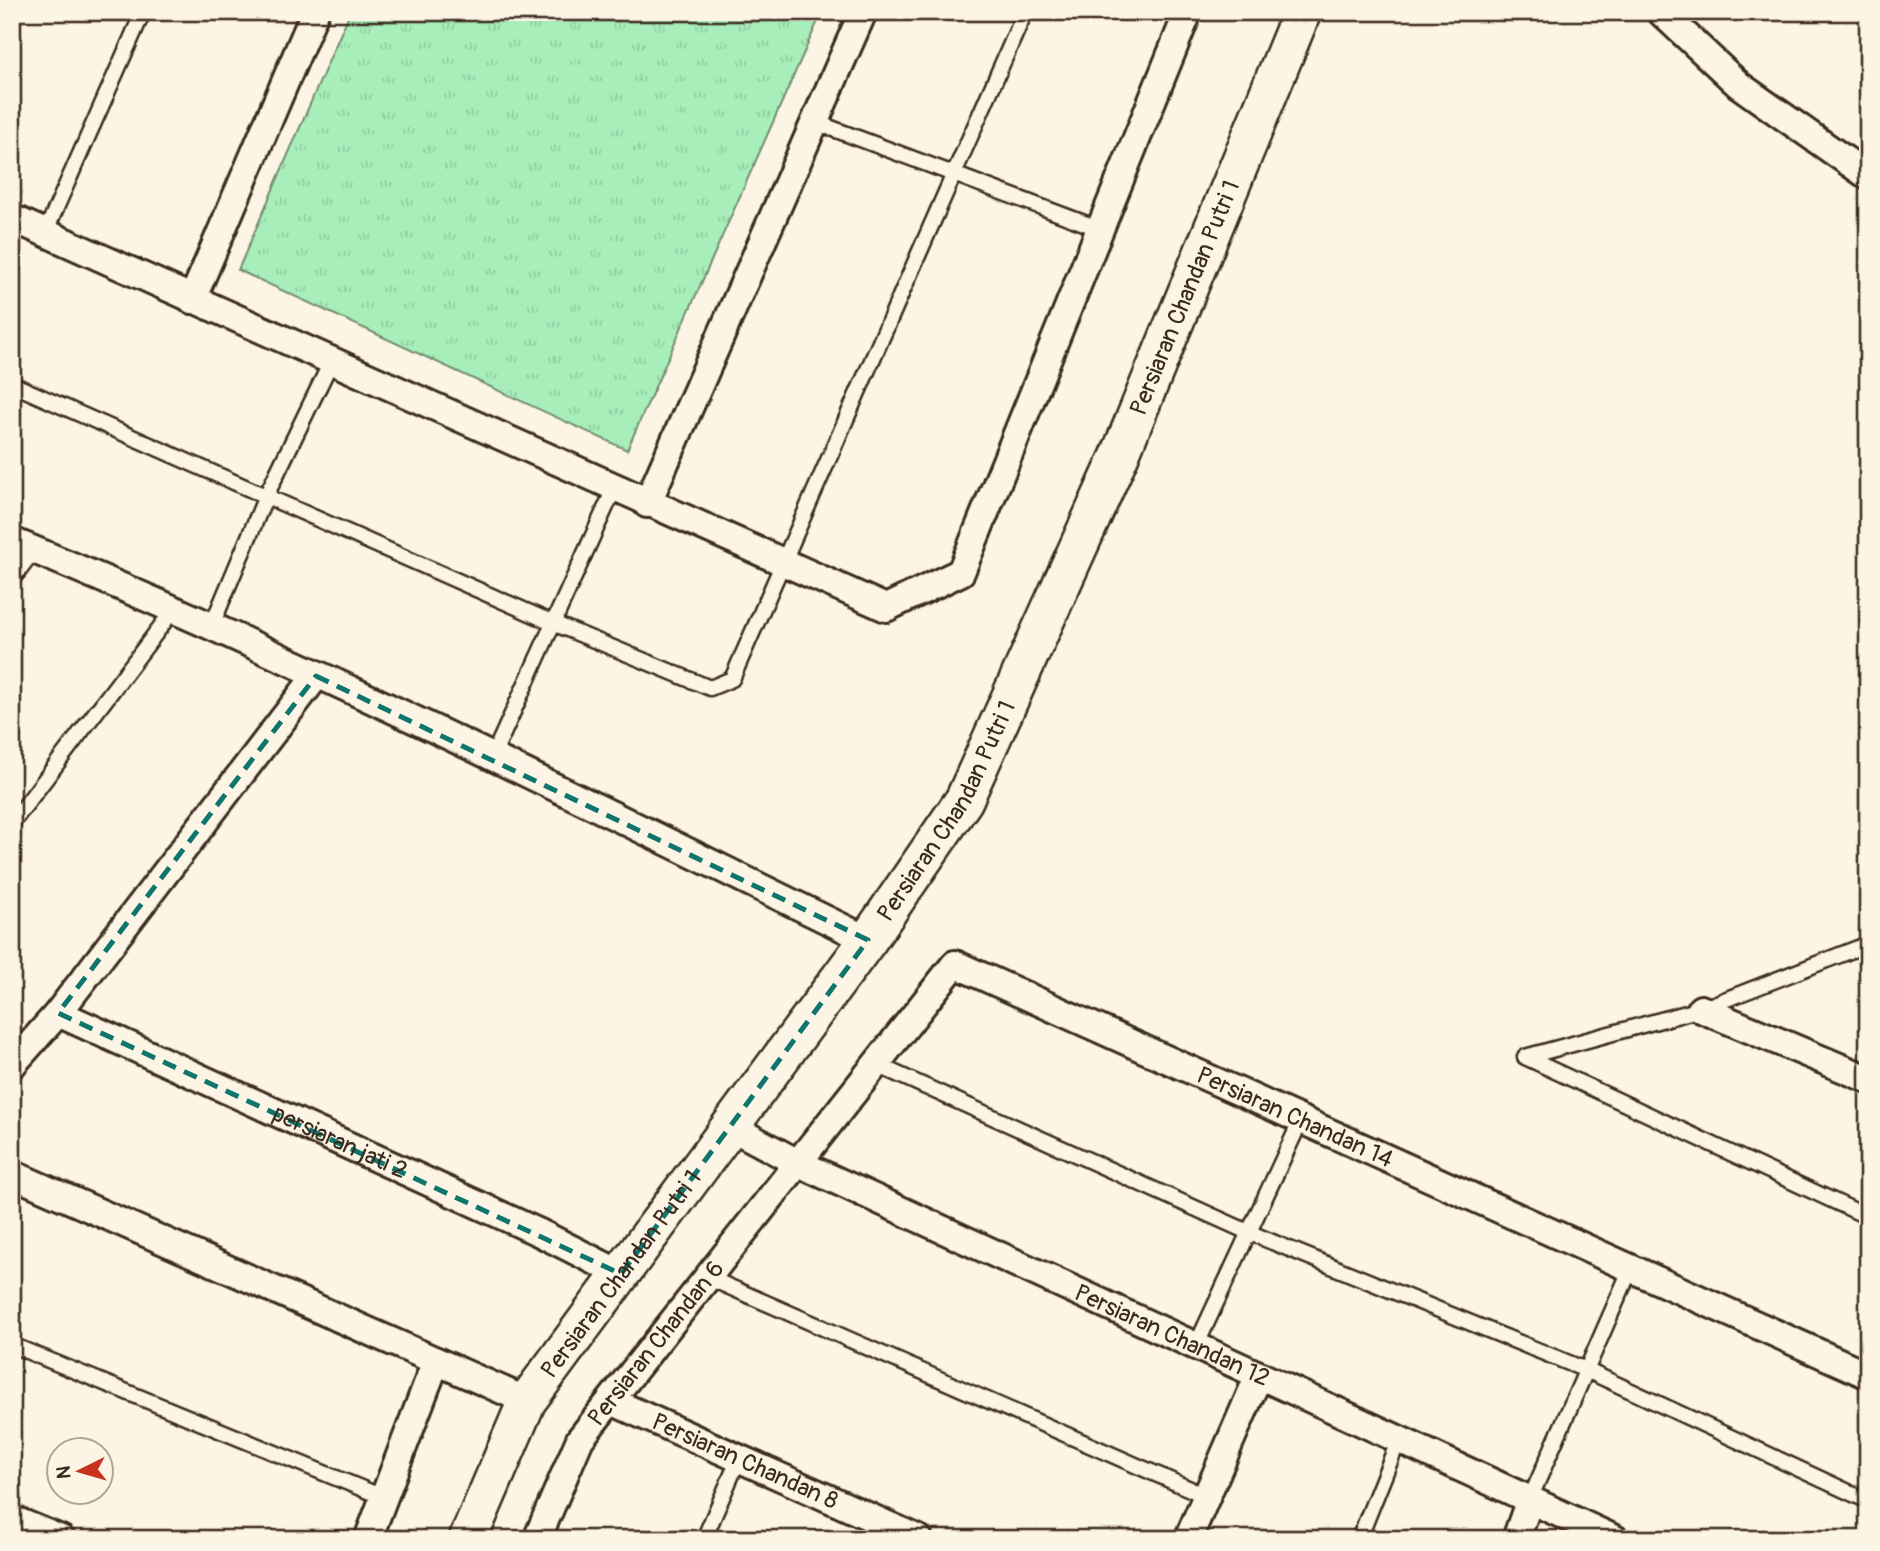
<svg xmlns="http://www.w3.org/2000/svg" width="1880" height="1551" font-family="Pangolin,sans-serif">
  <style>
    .grass { fill: url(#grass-tufts); stroke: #728c6c; stroke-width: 2 }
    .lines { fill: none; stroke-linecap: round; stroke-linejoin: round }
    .lane-casing { stroke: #3b2a1e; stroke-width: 19 }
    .street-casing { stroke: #3b2a1e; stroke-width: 32 }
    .secondary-casing { stroke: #3b2a1e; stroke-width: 42 }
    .lane { stroke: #fcf5e5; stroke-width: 14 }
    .street { stroke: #fcf5e5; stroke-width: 26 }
    .secondary { stroke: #fcf5e5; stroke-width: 37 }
    .marked { fill: none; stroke: #0f766e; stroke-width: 5; stroke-dasharray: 14 9; stroke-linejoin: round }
    .labels { text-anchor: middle; stroke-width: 6; stroke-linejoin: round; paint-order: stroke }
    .street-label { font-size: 24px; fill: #3b2a1e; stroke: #fcf5e5 }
  </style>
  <defs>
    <pattern id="grass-tufts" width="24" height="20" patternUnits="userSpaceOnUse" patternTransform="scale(1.75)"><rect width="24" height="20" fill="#a8eeba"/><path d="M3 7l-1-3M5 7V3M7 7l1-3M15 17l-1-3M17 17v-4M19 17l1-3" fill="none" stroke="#92cc9f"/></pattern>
  </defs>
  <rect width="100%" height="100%" fill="#fcf5e5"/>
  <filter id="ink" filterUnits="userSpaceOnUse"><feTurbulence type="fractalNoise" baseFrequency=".0143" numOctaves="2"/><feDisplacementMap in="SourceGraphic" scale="14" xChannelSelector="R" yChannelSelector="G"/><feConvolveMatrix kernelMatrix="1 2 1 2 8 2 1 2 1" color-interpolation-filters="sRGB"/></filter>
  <g filter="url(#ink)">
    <!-- grass -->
    <path class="grass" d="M 350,12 L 822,12 L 627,450 L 238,270 Z"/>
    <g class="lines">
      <!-- lane casing -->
      <g class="lane-casing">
        <g id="lane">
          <path d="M 815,122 L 1100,229"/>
          <path d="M 45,233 L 143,12"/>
          <path d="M 12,384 L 553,623 L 710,688 L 732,679 L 1025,12"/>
          <path d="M 212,625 L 266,496 L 331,362"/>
          <path d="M 493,756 L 614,489"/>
          <path d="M 12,823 L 174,609"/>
          <path d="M 1868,944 L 1701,1009 L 1525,1057 L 1868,1217"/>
          <path d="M 875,1064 L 1248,1232 L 1586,1370 L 1868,1501"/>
          <path d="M 707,1277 L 1206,1496"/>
          <path d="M 12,1345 L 385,1498"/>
          <path d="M 1196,1346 L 1301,1120"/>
          <path d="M 1530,1499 L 1631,1268"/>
          <path d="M 704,1539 L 739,1458"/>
          <path d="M 1359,1539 L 1399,1439"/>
        </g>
      </g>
      <!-- street casing -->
      <g class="street-casing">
        <g id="street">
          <path d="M 1661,12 L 1739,85 L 1868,176"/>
          <path d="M 12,218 L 886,608 L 961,572 L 1188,12"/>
          <path d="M 192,300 L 315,12"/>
          <path d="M 647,504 L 863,12"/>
          <path d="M 12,541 C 304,660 585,802 868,940"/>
          <path d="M 12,569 L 28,548"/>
          <path d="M 1701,1009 L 1868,1079"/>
          <path id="s1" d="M 58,1013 L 540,1233 L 621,1274"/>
          <path d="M 12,1065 L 58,1013 L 316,676"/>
          <path id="s2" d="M 731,1127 L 796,1162 L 1615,1539"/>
          <path d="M 12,1174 L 527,1401"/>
          <path id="s3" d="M 611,1401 L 919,1539"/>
          <path d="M 12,1519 L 61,1539"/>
          <path d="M 368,1539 L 436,1361"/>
          <path id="s4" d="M 537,1539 L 580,1439 L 955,964 L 1868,1375"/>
          <path d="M 1188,1539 L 1259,1375"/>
          <path d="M 1516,1539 L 1530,1499"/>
        </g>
      </g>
      <!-- secondary casing -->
      <g class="secondary-casing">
        <g id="secondary">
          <path id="s5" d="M 468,1539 L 527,1401 L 868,940 L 964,800 L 1120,455 L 1302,12"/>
        </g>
      </g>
      <!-- lane -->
      <use href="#lane" class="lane"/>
      <!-- street -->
      <use href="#street" class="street"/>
      <!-- secondary -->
      <use href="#secondary" class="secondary"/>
    </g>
  </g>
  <!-- marked area -->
  <path class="marked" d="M 316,676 L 868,940 L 621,1274 L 58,1013 Z"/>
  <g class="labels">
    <!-- street labels -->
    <g class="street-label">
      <text dy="8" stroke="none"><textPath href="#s5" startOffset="1442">Persiaran Chandan Putri 1</textPath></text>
      <text dy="8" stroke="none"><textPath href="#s5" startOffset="875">Persiaran Chandan Putri 1</textPath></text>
      <text dy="8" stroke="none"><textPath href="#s4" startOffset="1087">Persiaran Chandan 14</textPath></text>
      <text dy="8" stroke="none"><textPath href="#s1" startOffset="310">persiaran jati 2</textPath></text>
      <text dy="8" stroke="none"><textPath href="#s5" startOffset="308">Persiaran Chandan Putri 1</textPath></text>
      <text dy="8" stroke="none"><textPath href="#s2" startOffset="488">Persiaran Chandan 12</textPath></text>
      <text dy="8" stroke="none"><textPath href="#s4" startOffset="231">Persiaran Chandan 6</textPath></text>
      <text dy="8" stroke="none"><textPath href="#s3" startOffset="147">Persiaran Chandan 8</textPath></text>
    </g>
  </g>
  <!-- margin -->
  <rect width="1880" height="1551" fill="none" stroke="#fcf5e5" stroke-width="42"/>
  <rect x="21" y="21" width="1838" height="1509" fill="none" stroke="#3b2a1e" stroke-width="2.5" filter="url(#ink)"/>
  <!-- north arrow -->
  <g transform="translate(80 1471) rotate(265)"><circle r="33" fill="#fcf5e5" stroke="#afa495" stroke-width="2"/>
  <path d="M0-5L12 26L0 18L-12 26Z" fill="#c8321e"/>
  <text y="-10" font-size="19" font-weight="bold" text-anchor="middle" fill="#3b2a1e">N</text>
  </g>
</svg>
